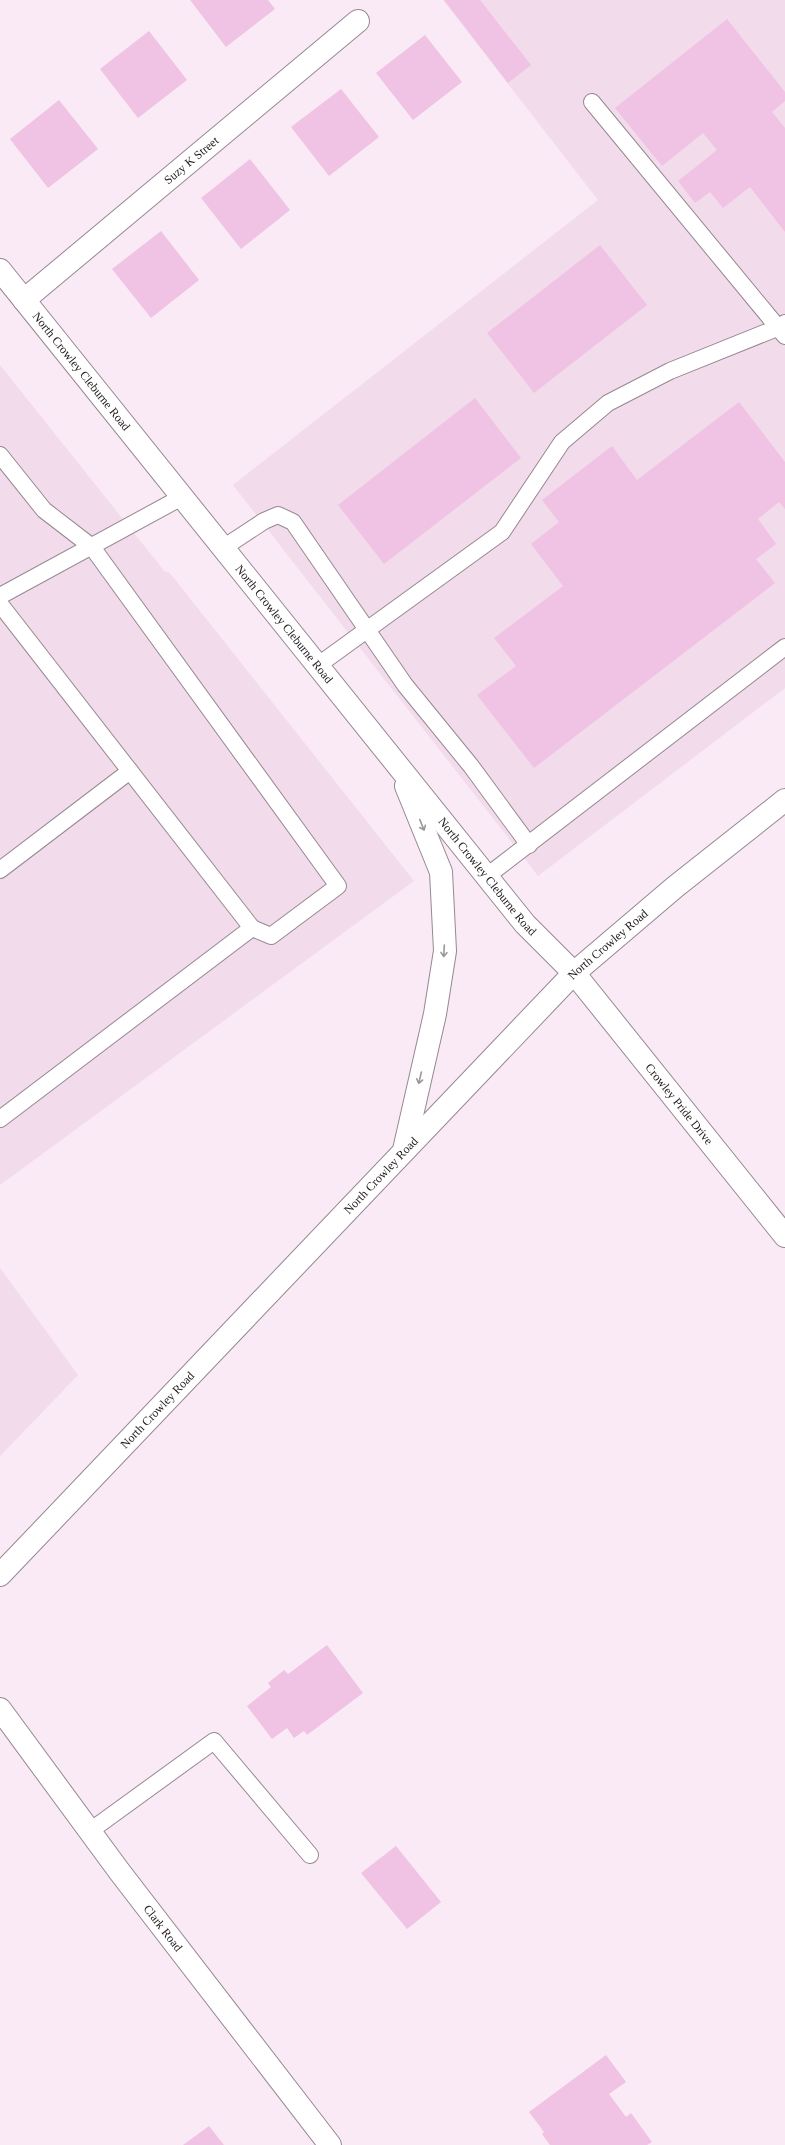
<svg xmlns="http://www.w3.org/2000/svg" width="785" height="2145" font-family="Georgia,serif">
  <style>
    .built { fill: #f2dbeb }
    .building { fill: #f0c3e4 }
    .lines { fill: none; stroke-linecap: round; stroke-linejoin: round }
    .lane-casing { stroke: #968892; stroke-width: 18 }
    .street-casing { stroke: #968892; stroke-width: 24 }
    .secondary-casing { stroke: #968892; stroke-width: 24 }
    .lane { stroke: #fff; stroke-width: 16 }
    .street { stroke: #fff; stroke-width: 22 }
    .secondary { stroke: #fff; stroke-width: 22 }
    .oneway { stroke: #9a9899 }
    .labels { text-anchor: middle; stroke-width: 3; stroke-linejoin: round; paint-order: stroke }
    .street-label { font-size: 12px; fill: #1f191d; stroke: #fefbfd }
  </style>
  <rect width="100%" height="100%" fill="#f9eaf5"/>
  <!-- built -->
  <g class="built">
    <path d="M 443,0 L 785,0 L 785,688 L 538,876 L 233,485 L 598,200 Z"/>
    <path d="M 0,365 L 165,572 L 169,572 L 414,881 L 0,1185 Z"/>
    <path d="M 0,1268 L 78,1375 L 0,1456 Z"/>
  </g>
  <!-- building -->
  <g class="building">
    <path d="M 190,0 L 268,0 L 275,9 L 226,47 Z"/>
    <path d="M 444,0 L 480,0 L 531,65 L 508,83 Z"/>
    <path d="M 727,19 L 785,92 L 785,101 L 772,112 L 785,128 L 785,232 L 750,187 L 723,208 L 710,192 L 695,203 L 678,181 L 717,150 L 703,133 L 662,166 L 615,108 Z"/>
    <path d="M 149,31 L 187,80 L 138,118 L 100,69 Z"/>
    <path d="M 425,35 L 462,82 L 413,120 L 376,73 Z"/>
    <path d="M 341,89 L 379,137 L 329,176 L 291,127 Z"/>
    <path d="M 59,100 L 98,149 L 48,188 L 10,139 Z"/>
    <path d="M 250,159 L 290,210 L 241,249 L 201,198 Z"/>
    <path d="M 161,231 L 199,280 L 151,318 L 112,269 Z"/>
    <path d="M 600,245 L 647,305 L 534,393 L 487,333 Z"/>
    <path d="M 475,398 L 521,458 L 384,564 L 338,505 Z"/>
    <path d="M 739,402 L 785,462 L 785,509 L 779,502 L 758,519 L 776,544 L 756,559 L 775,583 L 534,768 L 477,695 L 516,666 L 494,638 L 563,586 L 531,544 L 559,522 L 542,500 L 612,446 L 637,480 Z"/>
    <path d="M 327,1645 L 363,1693 L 307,1735 L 304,1731 L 294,1738 L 287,1728 L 272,1739 L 247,1706 L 271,1687 L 268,1683 L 284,1670 L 288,1674 Z"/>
    <path d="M 396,1846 L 441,1902 L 407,1929 L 361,1873 Z"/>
    <path d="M 606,2055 L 626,2082 L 609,2094 L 626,2117 L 631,2113 L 652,2142 L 647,2145 L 550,2145 L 542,2134 L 544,2132 L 529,2112 Z"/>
    <path d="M 209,2126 L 224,2145 L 183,2145 Z"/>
  </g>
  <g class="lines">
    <!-- lane casing -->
    <g class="lane-casing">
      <g id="lane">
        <path d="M 592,102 L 785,336"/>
        <path d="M 0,455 L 44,510 L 92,547 L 338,886 L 271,936 L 252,928 L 0,1119"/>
        <path d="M 223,548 L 264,521 L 278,515 L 293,522 L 405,685 L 471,766 L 529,845"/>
        <path d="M 0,596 L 182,497"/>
        <path d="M 0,604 L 252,928"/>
        <path d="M 317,666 L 502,532 L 562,442 L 608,403 L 670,371 L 777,328 L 785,323"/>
        <path d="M 0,870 L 130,771"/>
        <path d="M 487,876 L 785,647"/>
        <path d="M 90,1831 L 214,1741 L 310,1855"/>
      </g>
    </g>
    <!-- street casing -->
    <g class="street-casing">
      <g id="street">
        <path id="s1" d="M 24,300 L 358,21"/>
        <path id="s2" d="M 574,973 L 785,1236"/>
        <path id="s3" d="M 0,1709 L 119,1871 L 330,2145"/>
      </g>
    </g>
    <!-- secondary casing -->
    <g class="secondary-casing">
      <g id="secondary">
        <path id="s4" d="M 0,270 L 525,924 L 574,973"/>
        <path d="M 404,1150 L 435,1014 L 445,951 L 441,872 L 406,786"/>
        <path id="s5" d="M 0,1575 L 574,973 L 675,887 L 785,800"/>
      </g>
    </g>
    <!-- lane -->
    <use href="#lane" class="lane"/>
    <!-- street -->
    <use href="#street" class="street"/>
    <!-- secondary -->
    <use href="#secondary" class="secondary"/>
  </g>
  <!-- one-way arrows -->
  <defs><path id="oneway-shaft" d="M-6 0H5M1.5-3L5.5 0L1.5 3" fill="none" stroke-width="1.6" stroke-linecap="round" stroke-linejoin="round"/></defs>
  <g class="oneway">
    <use href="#oneway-shaft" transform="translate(422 825) rotate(68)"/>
    <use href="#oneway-shaft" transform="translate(444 951) rotate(93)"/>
    <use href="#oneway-shaft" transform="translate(420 1078) rotate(103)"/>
  </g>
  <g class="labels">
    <!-- street labels -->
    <g class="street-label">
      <text dy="4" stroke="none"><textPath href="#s1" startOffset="218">Suzy K Street</textPath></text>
      <text dy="4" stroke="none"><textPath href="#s4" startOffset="130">North Crowley Cleburne Road</textPath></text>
      <text dy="4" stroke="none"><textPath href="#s4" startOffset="454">North Crowley Cleburne Road</textPath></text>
      <text dy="4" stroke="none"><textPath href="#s4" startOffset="778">North Crowley Cleburne Road</textPath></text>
      <text dy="4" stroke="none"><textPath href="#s5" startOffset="876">North Crowley Road</textPath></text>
      <text dy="4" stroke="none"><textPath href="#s2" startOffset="168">Crowley Pride Drive</textPath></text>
      <text dy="4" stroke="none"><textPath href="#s5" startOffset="552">North Crowley Road</textPath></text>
      <text dy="4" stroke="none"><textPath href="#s5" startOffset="228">North Crowley Road</textPath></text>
      <text dy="4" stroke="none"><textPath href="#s3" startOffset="273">Clark Road</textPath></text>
    </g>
  </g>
</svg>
